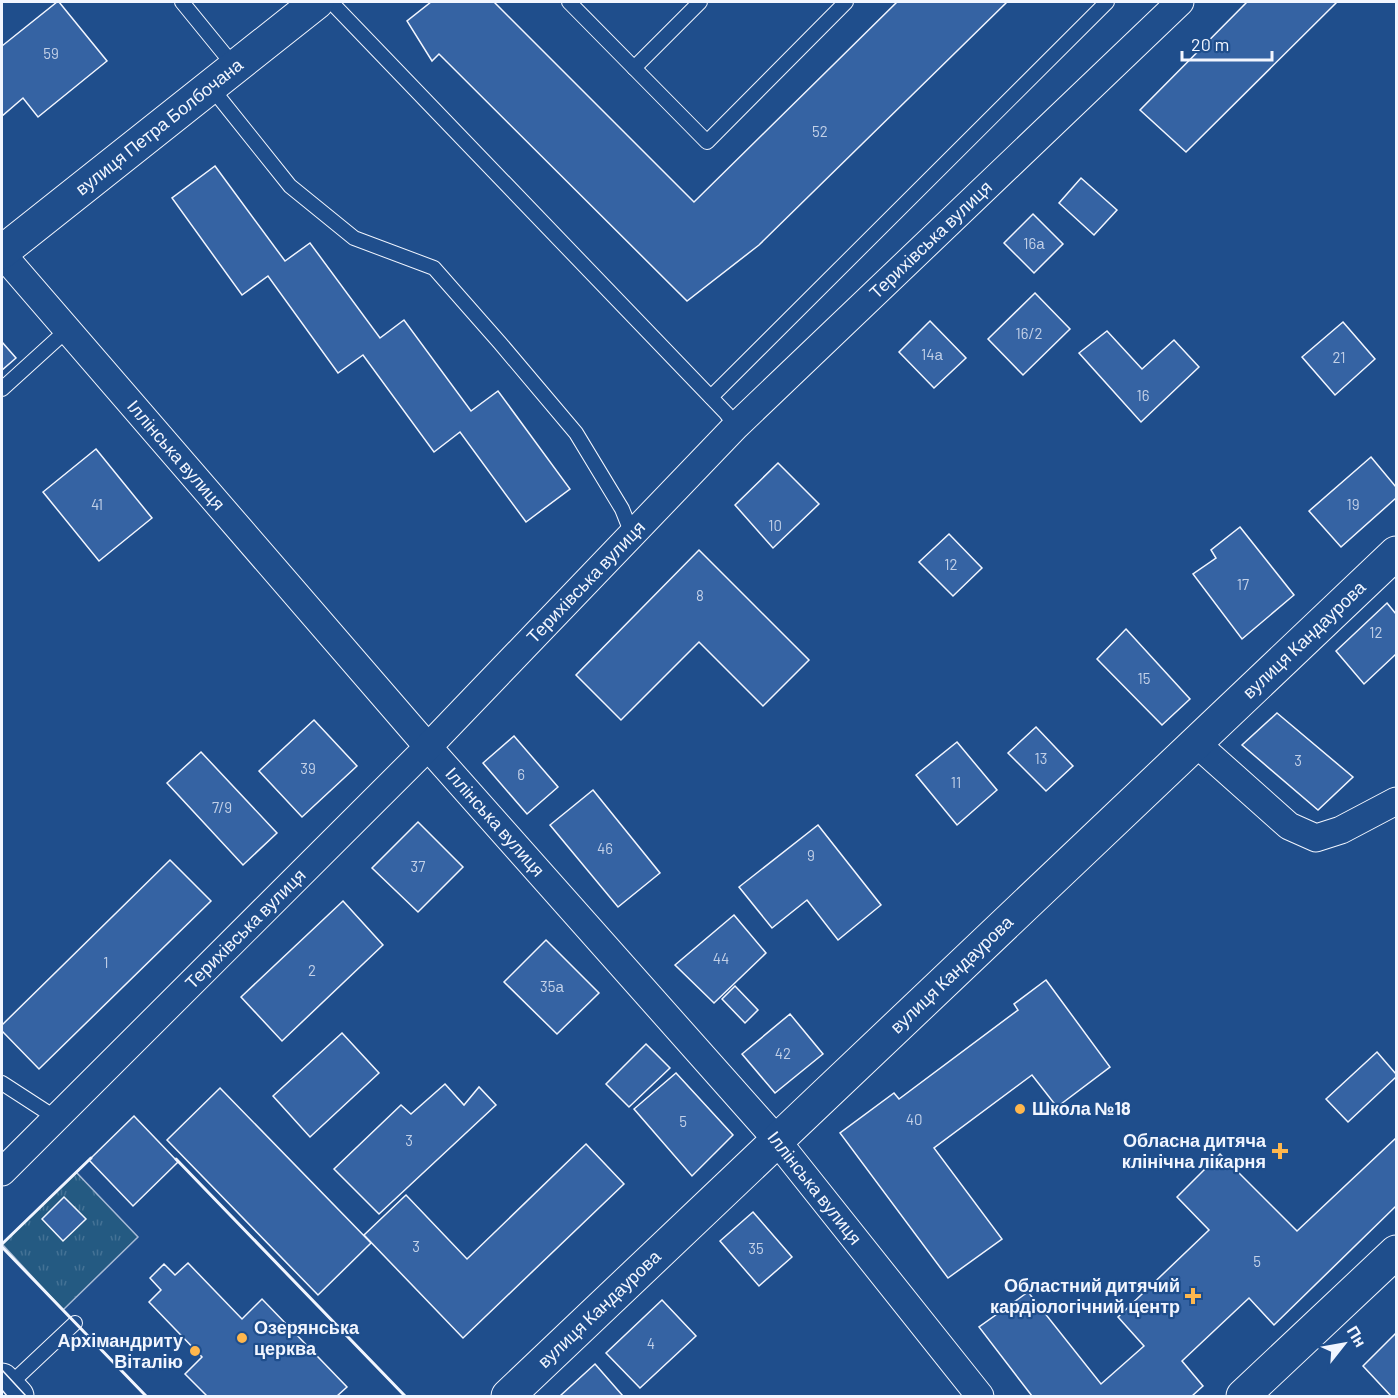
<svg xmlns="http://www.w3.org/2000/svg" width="1398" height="1398" font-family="Barlow,sans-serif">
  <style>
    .grass { fill: url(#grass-tufts); stroke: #a8bbd7; stroke-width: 1.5 }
    .building { fill: #3563a3; stroke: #f2f6ff; stroke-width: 1.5 }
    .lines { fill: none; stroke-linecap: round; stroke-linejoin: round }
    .lane-casing { stroke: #f2f6ff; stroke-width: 16 }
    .street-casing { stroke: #f2f6ff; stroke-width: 29 }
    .secondary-casing { stroke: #f2f6ff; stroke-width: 35 }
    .primary-casing { stroke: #f2f6ff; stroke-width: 35 }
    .lane { stroke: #1f4e8c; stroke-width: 14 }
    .street { stroke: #1f4e8c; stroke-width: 27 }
    .secondary { stroke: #1f4e8c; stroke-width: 33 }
    .primary { stroke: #1f4e8c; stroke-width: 33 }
    .tram { stroke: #f2f6ff; stroke-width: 1.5 }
    .wall { stroke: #f2f6ff; stroke-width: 3 }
    .poi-dot { fill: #ffb74d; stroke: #1f4e8c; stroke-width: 2 }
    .labels { text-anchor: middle; stroke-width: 4.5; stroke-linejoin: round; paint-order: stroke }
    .number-label { font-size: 15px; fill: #c3d1e8 }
    .street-label { font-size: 18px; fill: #f2f6ff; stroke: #1f4e8c }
    .poi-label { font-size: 18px; font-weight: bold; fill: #f2f6ff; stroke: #1f4e8c; text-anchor: end }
  </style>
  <defs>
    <pattern id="grass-tufts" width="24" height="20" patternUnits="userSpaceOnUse" patternTransform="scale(1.5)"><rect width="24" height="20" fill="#245a82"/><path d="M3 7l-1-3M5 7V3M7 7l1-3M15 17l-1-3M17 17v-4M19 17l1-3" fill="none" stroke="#447295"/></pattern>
  </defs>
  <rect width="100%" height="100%" fill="#1f4e8c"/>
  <!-- grass -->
  <path class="grass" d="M 76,1172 L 138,1237 L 63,1310 L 2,1244 Z"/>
  <!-- building -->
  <g class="building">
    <path d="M 57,2 L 59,2 L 107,61 L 38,117 L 23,98 L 2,116 L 2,46 Z"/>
    <path d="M 431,2 L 494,2 L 694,202 L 897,2 L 1007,2 L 759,245 L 687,301 L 439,54 L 432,61 L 407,21 Z"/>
    <path d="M 1247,2 L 1337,2 L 1186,152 L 1140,110 Z"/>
    <path d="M 215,166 L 285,261 L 310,243 L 380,338 L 404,320 L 471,411 L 498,391 L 570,489 L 526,522 L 460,432 L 434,452 L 363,355 L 338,373 L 268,276 L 242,295 L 172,198 Z"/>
    <path d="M 1081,178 L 1117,210 L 1094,235 L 1059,203 Z"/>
    <path d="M 1033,214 L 1063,244 L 1034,273 L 1004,243 Z"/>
    <path d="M 1035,293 L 1070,329 L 1023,375 L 988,339 Z"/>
    <path d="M 930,321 L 966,358 L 934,388 L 899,352 Z"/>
    <path d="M 1343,322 L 1375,359 L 1335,395 L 1302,357 Z"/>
    <path d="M 1107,331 L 1142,369 L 1174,340 L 1199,367 L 1141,422 L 1079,353 Z"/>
    <path d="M 2,342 L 16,358 L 2,370 Z"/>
    <path d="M 96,449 L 152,518 L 99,561 L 43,492 Z"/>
    <path d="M 1371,457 L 1396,487 L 1396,498 L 1341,547 L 1309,511 Z"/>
    <path d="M 778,463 L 819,504 L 773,548 L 735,505 Z"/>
    <path d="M 1240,527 L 1294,595 L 1242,639 L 1193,574 L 1216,558 L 1211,550 Z"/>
    <path d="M 949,534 L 982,568 L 953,596 L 919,562 Z"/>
    <path d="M 699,550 L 809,660 L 763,706 L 699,642 L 621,720 L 576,675 Z"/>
    <path d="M 1387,603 L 1396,614 L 1396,654 L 1364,684 L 1336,651 Z"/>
    <path d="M 1126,629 L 1190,699 L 1162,725 L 1097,659 Z"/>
    <path d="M 1277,713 L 1353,777 L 1318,810 L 1242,745 Z"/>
    <path d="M 314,720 L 357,766 L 302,817 L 259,771 Z"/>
    <path d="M 1036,727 L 1073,766 L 1046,791 L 1008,753 Z"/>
    <path d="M 514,736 L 558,787 L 527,814 L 483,763 Z"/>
    <path d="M 957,742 L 997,790 L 957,825 L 916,775 Z"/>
    <path d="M 201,752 L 277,833 L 243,865 L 167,783 Z"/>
    <path d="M 593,790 L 660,873 L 618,907 L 550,825 Z"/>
    <path d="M 418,822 L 463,867 L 418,912 L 372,868 Z"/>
    <path d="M 818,825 L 881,905 L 838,940 L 807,900 L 772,928 L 739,887 Z"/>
    <path d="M 170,860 L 211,901 L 39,1069 L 2,1031 L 2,1025 Z"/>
    <path d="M 343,901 L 383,945 L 282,1041 L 241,997 Z"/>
    <path d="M 734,915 L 766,953 L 714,1003 L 675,965 Z"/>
    <path d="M 546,940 L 599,993 L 557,1034 L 504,982 Z"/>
    <path d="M 1046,980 L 1110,1067 L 1057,1107 L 1032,1075 L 934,1148 L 1002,1239 L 948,1278 L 840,1133 L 894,1093 L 899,1099 L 1018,1010 L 1014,1004 Z"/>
    <path d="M 735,986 L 758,1010 L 745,1023 L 722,999 Z"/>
    <path d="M 790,1014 L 823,1054 L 775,1093 L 742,1054 Z"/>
    <path d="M 342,1033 L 379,1073 L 310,1137 L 273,1096 Z"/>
    <path d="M 646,1044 L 670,1068 L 629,1107 L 606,1084 Z"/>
    <path d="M 1377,1052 L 1396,1074 L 1396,1077 L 1348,1122 L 1326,1099 Z"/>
    <path d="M 676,1073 L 733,1135 L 692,1176 L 634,1109 Z"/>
    <path d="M 445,1084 L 464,1105 L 479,1087 L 496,1105 L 379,1214 L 334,1169 L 401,1105 L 411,1114 Z"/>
    <path d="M 220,1088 L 371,1243 L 318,1295 L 167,1140 Z"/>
    <path d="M 134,1116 L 178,1162 L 133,1206 L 89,1160 Z"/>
    <path d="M 1396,1138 L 1396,1206 L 1274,1325 L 1249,1298 L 1182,1361 L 1203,1386 L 1192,1396 L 1032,1396 L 979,1327 L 1028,1292 L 1101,1384 L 1144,1346 L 1118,1317 L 1209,1230 L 1177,1197 L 1220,1154 L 1297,1231 Z"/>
    <path d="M 586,1144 L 624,1184 L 463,1338 L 364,1235 L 406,1195 L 467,1259 Z"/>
    <path d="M 64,1197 L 86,1219 L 63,1241 L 42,1219 Z"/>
    <path d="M 753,1212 L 792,1257 L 759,1286 L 720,1241 Z"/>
    <path d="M 188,1263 L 242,1319 L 262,1299 L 347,1387 L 337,1396 L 207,1396 L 185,1374 L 202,1357 L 149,1302 L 161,1290 L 150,1278 L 164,1264 L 175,1275 Z"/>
    <path d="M 662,1300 L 696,1336 L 640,1388 L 606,1353 Z"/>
    <path d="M 1396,1333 L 1396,1396 L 1391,1396 L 1363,1366 Z"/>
    <path d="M 595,1364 L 623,1396 L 560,1396 Z"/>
  </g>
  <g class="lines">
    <!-- lane casing -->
    <g class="lane-casing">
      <g id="lane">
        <path d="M 182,2 L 235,67"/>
        <path d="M 331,2 L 726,413 L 736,426"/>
        <path d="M 569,2 L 707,142 L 846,2"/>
        <path d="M 634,68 L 700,2"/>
        <path d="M 210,86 L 290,186 L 354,238 L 434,268 L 500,343 L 576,433 L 622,509 L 632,534"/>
        <path d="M 2,389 L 67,330"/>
        <path d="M 711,397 L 1107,2"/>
        <path d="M 2,1083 L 56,1118"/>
        <path d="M 8,1386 L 75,1323"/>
      </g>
    </g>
    <!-- street casing -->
    <g class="street-casing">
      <g id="street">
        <path id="s1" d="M 2,254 L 428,747 L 769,1131 L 980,1396"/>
        <path d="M 1197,744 L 1289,826 L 1316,838 L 1341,830 L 1396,801"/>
        <path id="s2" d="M 2,1172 L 428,747 L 736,426 L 1180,2"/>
      </g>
    </g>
    <!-- secondary casing -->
    <g class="secondary-casing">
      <g id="secondary">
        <path id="s3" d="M 2,252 L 317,2"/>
        <path id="s4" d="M 508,1396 L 1396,553"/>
        <path d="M 1243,1396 L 1396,1252"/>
      </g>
    </g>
    <!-- primary casing -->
    <g class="primary-casing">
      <path id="primary" d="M 2,1380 L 17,1396"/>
    </g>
    <!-- lane -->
    <use href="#lane" class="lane"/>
    <!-- street -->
    <use href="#street" class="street"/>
    <!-- secondary -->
    <use href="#secondary" class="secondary"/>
    <!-- primary -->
    <use href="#primary" class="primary"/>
    <!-- tram -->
    <g class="tram">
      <path d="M 2,1370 L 26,1396"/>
      <path d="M 2,1390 L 7,1396"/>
    </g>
    <!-- wall -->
    <g class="wall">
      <path d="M 176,1159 L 405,1396"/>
      <path d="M 2,1244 L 91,1158"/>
      <path d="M 2,1247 L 146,1396"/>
    </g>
  </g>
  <!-- markers -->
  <g class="poi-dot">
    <circle cx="1020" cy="1109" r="6"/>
    <path d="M1277 1142h6v6h6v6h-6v6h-6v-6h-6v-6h6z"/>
    <path d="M1190 1287h6v6h6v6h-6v6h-6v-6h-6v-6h6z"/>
    <circle cx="242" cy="1338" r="6"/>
    <circle cx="195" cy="1351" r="6"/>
  </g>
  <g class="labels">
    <!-- number labels -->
    <g class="number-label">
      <text x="51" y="59">59</text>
      <text x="820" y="137">52</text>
      <text x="1034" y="249">16а</text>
      <text x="1029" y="339">16/2</text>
      <text x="932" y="360">14а</text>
      <text x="1339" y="363">21</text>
      <text x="1143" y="401">16</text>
      <text x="97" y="510">41</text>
      <text x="1353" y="510">19</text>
      <text x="775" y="531">10</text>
      <text x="951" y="570">12</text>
      <text x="1243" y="590">17</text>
      <text x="700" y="601">8</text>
      <text x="1376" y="638">12</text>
      <text x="1144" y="684">15</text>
      <text x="1041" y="764">13</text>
      <text x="1298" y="766">3</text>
      <text x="308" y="774">39</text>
      <text x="521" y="780">6</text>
      <text x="956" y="788">11</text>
      <text x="222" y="813">7/9</text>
      <text x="605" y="854">46</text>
      <text x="811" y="861">9</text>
      <text x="418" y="872">37</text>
      <text x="721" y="964">44</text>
      <text x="106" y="968">1</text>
      <text x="312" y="976">2</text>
      <text x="552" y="992">35а</text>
      <text x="783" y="1059">42</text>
      <text x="914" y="1125">40</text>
      <text x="683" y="1127">5</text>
      <text x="409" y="1146">3</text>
      <text x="416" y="1252">3</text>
      <text x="756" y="1254">35</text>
      <text x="1257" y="1267">5</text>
      <text x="651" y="1349">4</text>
    </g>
    <!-- street labels -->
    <g class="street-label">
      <text dy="6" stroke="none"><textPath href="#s3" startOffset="201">вулиця Петра Болбочана</textPath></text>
      <text dy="6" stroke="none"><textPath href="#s2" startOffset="1316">Терихівська вулиця</textPath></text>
      <text dy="6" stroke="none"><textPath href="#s1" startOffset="266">Іллінська вулиця</textPath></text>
      <text dy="6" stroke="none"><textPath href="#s2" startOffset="830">Терихівська вулиця</textPath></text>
      <text dy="6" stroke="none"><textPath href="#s4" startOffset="1098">вулиця Кандаурова</textPath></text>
      <text dy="6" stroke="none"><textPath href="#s1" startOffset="752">Іллінська вулиця</textPath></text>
      <text dy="6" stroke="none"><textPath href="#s2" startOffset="344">Терихівська вулиця</textPath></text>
      <text dy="6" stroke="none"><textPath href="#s4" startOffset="612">вулиця Кандаурова</textPath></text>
      <text dy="6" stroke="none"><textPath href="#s1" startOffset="1238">Іллінська вулиця</textPath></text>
      <text dy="6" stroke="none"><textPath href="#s4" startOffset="126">вулиця Кандаурова</textPath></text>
    </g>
    <!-- poi labels -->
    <g class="poi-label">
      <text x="1032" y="1115" text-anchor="start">Школа №18</text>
      <text x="1266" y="1147">Обласна дитяча<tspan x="1266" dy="21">клінічна лікарня</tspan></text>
      <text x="1180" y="1292">Областний дитячий<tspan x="1180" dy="21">кардіологічний центр</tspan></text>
      <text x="254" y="1334" text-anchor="start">Озерянська<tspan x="254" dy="21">церква</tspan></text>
      <text x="183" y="1347">Архімандриту<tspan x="183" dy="21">Віталію</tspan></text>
    </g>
  </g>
  <!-- border -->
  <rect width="1398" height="1398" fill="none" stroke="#f2f6ff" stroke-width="6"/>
  <!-- north arrow -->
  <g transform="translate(1344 1344) rotate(59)" stroke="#1f4e8c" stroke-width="4.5" paint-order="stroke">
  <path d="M0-4.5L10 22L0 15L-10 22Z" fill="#f2f6ff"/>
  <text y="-9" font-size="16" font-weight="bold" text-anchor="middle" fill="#f2f6ff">Пн</text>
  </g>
  <!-- scale -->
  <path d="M1182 51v9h90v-9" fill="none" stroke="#f2f6ff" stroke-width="3"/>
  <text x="1191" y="51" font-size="18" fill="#f2f6ff" stroke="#1f4e8c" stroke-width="4.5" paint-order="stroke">20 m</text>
</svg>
